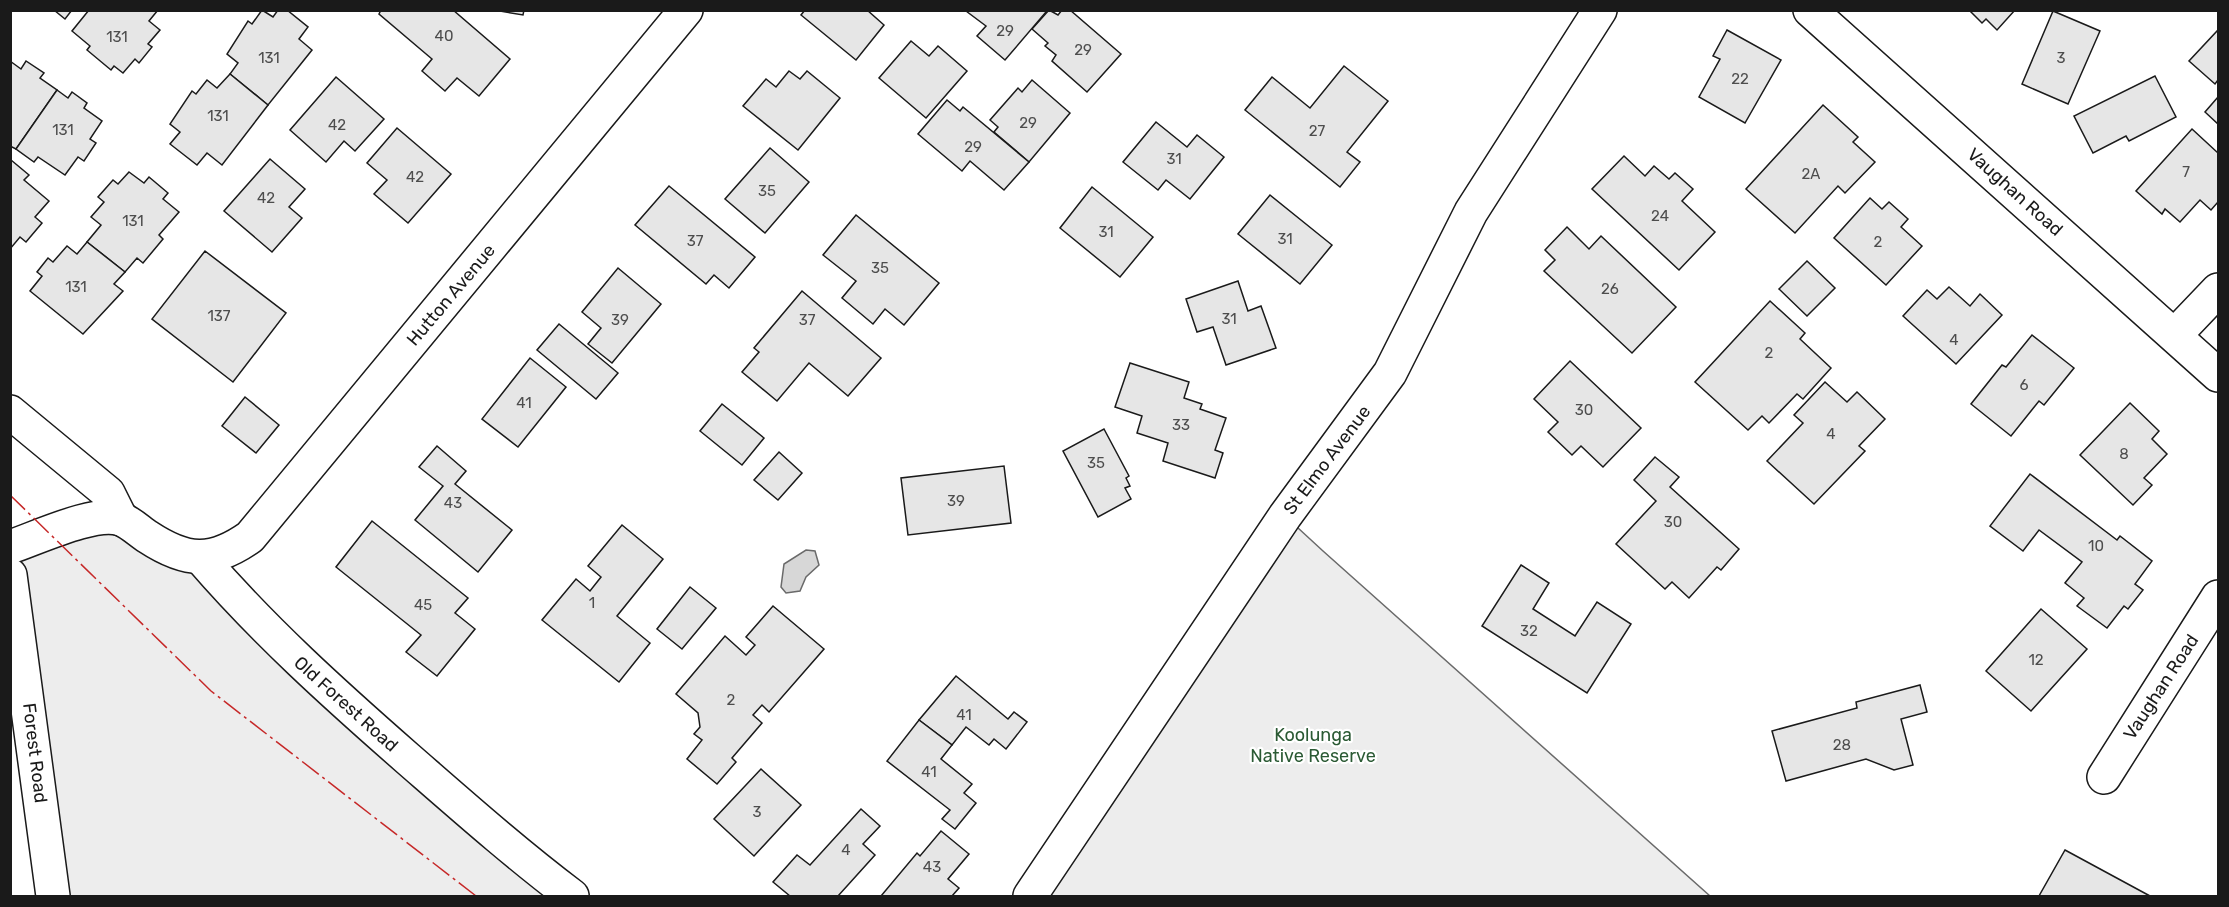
<svg xmlns="http://www.w3.org/2000/svg" width="2229" height="907" font-family="Rubik,sans-serif">
  <style>
    .built { fill: #ededed; stroke: #6a6a6a; stroke-width: 1.5 }
    .water { fill: #d7d7d7; stroke: #6a6a6a; stroke-width: 1.5 }
    .building { fill: #e6e6e6; stroke: #1a1a1a; stroke-width: 1.5 }
    .lines { fill: none; stroke-linecap: round; stroke-linejoin: round }
    .street-casing { stroke: #1a1a1a; stroke-width: 36 }
    .secondary-casing { stroke: #1a1a1a; stroke-width: 36 }
    .street { stroke: #fff; stroke-width: 33 }
    .secondary { stroke: #fff; stroke-width: 33 }
    .power { stroke: #c62828; stroke-width: 1.5; stroke-dasharray: 21 4.5 3 4.5; stroke-linecap: butt }
    .labels { text-anchor: middle; stroke-width: 4.5; stroke-linejoin: round; paint-order: stroke }
    .number-label { font-size: 15px; fill: #4d4d4d }
    .street-label { font-size: 18px; fill: #1a1a1a; stroke: #fff }
    .park-label { font-size: 18px; fill: #2b5a34; stroke: #fff }
  </style>
  <rect width="100%" height="100%" fill="#fff"/>
  <!-- built -->
  <g class="built">
    <path d="M 1285,516 L 1323,551 L 1710,896 L 1030,896 Z"/>
    <path d="M 89,520 L 170,550 L 573,896 L 53,896 L 10,547 Z"/>
  </g>
  <!-- water -->
  <path class="water" d="M 806,550 L 815,551 L 819,565 L 806,577 L 800,591 L 786,593 L 781,587 L 784,564 Z"/>
  <!-- building -->
  <g class="building">
    <path d="M 54,10 L 72,10 L 65,19 Z"/>
    <path d="M 89,10 L 158,10 L 149,21 L 160,30 L 148,44 L 152,47 L 139,63 L 135,59 L 123,73 L 114,66 L 111,70 L 87,50 L 90,46 L 72,31 Z"/>
    <path d="M 262,10 L 273,17 L 278,10 L 287,10 L 308,27 L 299,39 L 312,50 L 268,105 L 230,74 L 238,63 L 227,54 L 248,21 L 252,24 Z"/>
    <path d="M 381,10 L 453,10 L 510,59 L 479,96 L 457,78 L 445,91 L 422,71 L 432,59 L 379,14 Z"/>
    <path d="M 494,10 L 524,10 L 523,15 Z"/>
    <path d="M 805,10 L 867,10 L 884,25 L 856,60 L 801,15 Z"/>
    <path d="M 1049,10 L 1058,15 L 1062,10 L 1070,10 L 1121,54 L 1087,92 L 1052,61 L 1056,55 L 1045,46 L 1048,43 L 1032,29 Z"/>
    <path d="M 1969,10 L 2015,10 L 1997,30 L 1986,19 L 1982,23 Z"/>
    <path d="M 966,11 L 1045,10 L 1046,12 L 1005,60 L 977,36 L 986,26 Z"/>
    <path d="M 2053,11 L 2100,31 L 2068,104 L 2022,84 Z"/>
    <path d="M 1727,30 L 1781,60 L 1745,123 L 1699,97 L 1720,59 L 1713,56 Z"/>
    <path d="M 2218,30 L 2218,80 L 2215,84 L 2189,61 Z"/>
    <path d="M 911,41 L 929,56 L 938,46 L 967,71 L 926,118 L 879,78 Z"/>
    <path d="M 10,61 L 21,69 L 26,61 L 44,73 L 40,78 L 57,90 L 16,149 L 10,146 Z"/>
    <path d="M 1344,66 L 1388,101 L 1347,152 L 1360,162 L 1340,187 L 1245,110 L 1272,77 L 1310,108 Z"/>
    <path d="M 789,71 L 800,79 L 807,71 L 840,98 L 798,150 L 743,106 L 766,79 L 776,87 Z"/>
    <path d="M 230,74 L 268,105 L 222,165 L 207,153 L 197,165 L 170,144 L 180,132 L 170,124 L 192,91 L 196,94 L 207,80 L 217,88 Z"/>
    <path d="M 2155,76 L 2176,117 L 2129,141 L 2126,136 L 2093,153 L 2074,116 Z"/>
    <path d="M 336,77 L 384,119 L 355,151 L 344,141 L 326,162 L 290,130 Z"/>
    <path d="M 1032,80 L 1070,113 L 1029,162 L 994,132 L 998,127 L 990,120 L 1018,88 L 1022,92 Z"/>
    <path d="M 57,90 L 68,98 L 72,92 L 87,103 L 84,108 L 102,121 L 90,139 L 96,143 L 84,161 L 78,157 L 65,175 L 38,157 L 34,162 L 16,149 Z"/>
    <path d="M 2218,97 L 2218,124 L 2205,112 Z"/>
    <path d="M 947,100 L 960,111 L 963,107 L 1029,162 L 1004,190 L 970,161 L 962,171 L 918,134 Z"/>
    <path d="M 1823,105 L 1858,137 L 1853,142 L 1875,162 L 1845,193 L 1838,186 L 1795,233 L 1746,189 Z"/>
    <path d="M 1156,122 L 1187,147 L 1197,135 L 1224,157 L 1190,199 L 1166,180 L 1158,190 L 1123,162 Z"/>
    <path d="M 397,128 L 451,174 L 408,223 L 374,194 L 387,180 L 367,163 Z"/>
    <path d="M 2192,129 L 2218,153 L 2218,202 L 2211,210 L 2200,200 L 2180,222 L 2165,209 L 2162,214 L 2136,191 Z"/>
    <path d="M 770,148 L 809,182 L 765,233 L 725,199 Z"/>
    <path d="M 1624,156 L 1645,176 L 1654,166 L 1669,179 L 1675,173 L 1693,189 L 1682,201 L 1715,232 L 1679,270 L 1592,189 Z"/>
    <path d="M 270,159 L 305,189 L 289,207 L 302,218 L 272,252 L 224,211 Z"/>
    <path d="M 11,160 L 29,175 L 24,180 L 49,201 L 35,217 L 42,223 L 26,242 L 20,237 L 10,249 Z"/>
    <path d="M 129,172 L 144,183 L 149,177 L 168,193 L 163,199 L 179,212 L 159,235 L 163,239 L 143,263 L 137,258 L 125,272 L 87,242 L 101,225 L 91,217 L 104,202 L 98,197 L 113,180 L 118,184 Z"/>
    <path d="M 669,186 L 755,257 L 729,288 L 714,275 L 706,284 L 635,225 Z"/>
    <path d="M 1092,187 L 1153,237 L 1120,277 L 1060,228 Z"/>
    <path d="M 1270,195 L 1332,245 L 1300,284 L 1238,234 Z"/>
    <path d="M 1870,198 L 1882,209 L 1889,202 L 1908,219 L 1901,227 L 1922,246 L 1886,285 L 1834,238 Z"/>
    <path d="M 856,215 L 939,283 L 904,325 L 885,309 L 873,324 L 842,298 L 856,281 L 823,255 Z"/>
    <path d="M 1567,227 L 1589,249 L 1601,236 L 1676,307 L 1632,353 L 1544,271 L 1555,260 L 1545,250 Z"/>
    <path d="M 87,242 L 125,272 L 114,284 L 123,291 L 83,334 L 30,291 L 42,276 L 37,272 L 48,258 L 53,262 L 67,246 L 77,254 Z"/>
    <path d="M 205,251 L 286,313 L 233,382 L 152,319 Z"/>
    <path d="M 1807,261 L 1835,288 L 1807,316 L 1779,289 Z"/>
    <path d="M 618,268 L 661,304 L 612,363 L 588,344 L 601,328 L 582,312 Z"/>
    <path d="M 1238,281 L 1248,311 L 1261,306 L 1276,348 L 1226,365 L 1213,327 L 1197,332 L 1186,299 Z"/>
    <path d="M 1949,287 L 1970,306 L 1980,294 L 2002,315 L 1956,364 L 1903,316 L 1927,290 L 1937,299 Z"/>
    <path d="M 802,291 L 881,358 L 848,396 L 809,363 L 777,401 L 742,372 L 759,352 L 754,348 Z"/>
    <path d="M 1770,301 L 1805,333 L 1800,339 L 1831,368 L 1803,399 L 1797,394 L 1769,423 L 1762,416 L 1748,430 L 1695,382 Z"/>
    <path d="M 559,324 L 618,373 L 596,399 L 537,350 Z"/>
    <path d="M 2032,335 L 2074,368 L 2044,405 L 2039,401 L 2011,436 L 1971,404 L 2002,365 L 2006,367 Z"/>
    <path d="M 530,358 L 566,387 L 518,447 L 482,419 Z"/>
    <path d="M 1570,361 L 1641,428 L 1603,467 L 1581,446 L 1572,455 L 1548,432 L 1558,422 L 1534,399 Z"/>
    <path d="M 1130,363 L 1189,382 L 1184,398 L 1202,404 L 1200,409 L 1226,418 L 1215,450 L 1223,453 L 1215,478 L 1163,461 L 1168,443 L 1137,433 L 1142,416 L 1115,407 Z"/>
    <path d="M 1825,382 L 1847,402 L 1857,392 L 1885,419 L 1859,446 L 1865,451 L 1814,504 L 1767,461 L 1803,423 L 1794,415 Z"/>
    <path d="M 245,397 L 279,425 L 256,453 L 222,426 Z"/>
    <path d="M 2130,403 L 2159,431 L 2152,439 L 2167,454 L 2144,478 L 2152,485 L 2133,505 L 2080,455 Z"/>
    <path d="M 722,404 L 764,438 L 742,465 L 700,431 Z"/>
    <path d="M 1104,429 L 1129,476 L 1126,478 L 1130,486 L 1125,488 L 1131,499 L 1098,517 L 1063,451 Z"/>
    <path d="M 437,446 L 466,471 L 455,484 L 512,530 L 478,572 L 415,520 L 443,486 L 419,467 Z"/>
    <path d="M 779,452 L 802,473 L 778,500 L 754,480 Z"/>
    <path d="M 1655,457 L 1679,477 L 1670,487 L 1739,549 L 1721,570 L 1717,567 L 1689,598 L 1672,582 L 1665,589 L 1616,544 L 1656,501 L 1634,480 Z"/>
    <path d="M 1004,466 L 1011,523 L 908,535 L 901,478 Z"/>
    <path d="M 2030,474 L 2117,540 L 2120,536 L 2152,561 L 2135,584 L 2143,590 L 2128,609 L 2124,606 L 2107,628 L 2077,606 L 2084,598 L 2065,583 L 2082,562 L 2039,530 L 2023,551 L 1990,526 Z"/>
    <path d="M 372,521 L 468,598 L 455,613 L 475,629 L 437,676 L 406,652 L 421,635 L 336,567 Z"/>
    <path d="M 622,525 L 663,559 L 617,616 L 650,643 L 619,682 L 542,620 L 576,579 L 590,591 L 601,577 L 588,566 Z"/>
    <path d="M 1521,565 L 1549,583 L 1533,609 L 1575,636 L 1597,602 L 1631,624 L 1587,693 L 1482,626 Z"/>
    <path d="M 690,587 L 716,608 L 682,649 L 657,629 Z"/>
    <path d="M 773,606 L 824,649 L 769,712 L 762,705 L 753,715 L 762,723 L 732,758 L 736,762 L 717,784 L 687,759 L 702,740 L 694,734 L 700,727 L 698,713 L 676,694 L 725,636 L 746,655 L 755,645 L 746,637 Z"/>
    <path d="M 2041,609 L 2087,649 L 2031,711 L 1986,671 Z"/>
    <path d="M 956,676 L 1008,719 L 1014,712 L 1027,722 L 1006,749 L 994,739 L 989,745 L 966,727 L 952,745 L 919,720 Z"/>
    <path d="M 1920,685 L 1927,712 L 1901,719 L 1913,765 L 1894,770 L 1866,759 L 1786,781 L 1772,731 L 1857,708 L 1856,702 Z"/>
    <path d="M 919,720 L 952,745 L 941,759 L 972,784 L 964,793 L 976,803 L 955,829 L 942,819 L 950,810 L 887,761 Z"/>
    <path d="M 761,769 L 801,805 L 754,856 L 714,819 Z"/>
    <path d="M 861,809 L 880,826 L 863,844 L 875,855 L 838,896 L 790,896 L 773,882 L 797,855 L 810,865 Z"/>
    <path d="M 941,831 L 969,854 L 948,879 L 959,888 L 952,896 L 881,896 L 917,853 L 920,856 Z"/>
    <path d="M 2065,850 L 2150,896 L 2039,896 Z"/>
  </g>
  <g class="lines">
    <!-- street casing -->
    <g class="street-casing">
      <g id="street">
        <path d="M 1810,10 L 2218,375"/>
        <path d="M 2175,335 L 2218,290"/>
        <path d="M 10,412 L 108,493 L 121,519"/>
        <path d="M 10,547 C 37,538 95,510 121,519 C 131,523 140,532 148,537 C 186,562 212,564 250,537 L 686,10"/>
        <path d="M 201,558 C 264,631 334,694 407,758 C 461,805 515,853 572,896"/>
        <path d="M 2104,777 L 2218,597"/>
        <path d="M 1030,896 L 1285,516 L 1390,373 L 1471,212 L 1600,10"/>
      </g>
    </g>
    <!-- secondary casing -->
    <g class="secondary-casing">
      <path id="secondary" d="M 10,575 L 53,896"/>
    </g>
    <!-- street -->
    <use href="#street" class="street"/>
    <!-- secondary -->
    <use href="#secondary" class="secondary"/>
    <!-- power -->
    <path class="power" d="M 10,495 L 211,691 L 476,896"/>
  </g>
  <g class="labels">
    <!-- number labels -->
    <g class="number-label">
      <text x="1005" y="36">29</text>
      <text x="444" y="41">40</text>
      <text x="117" y="42">131</text>
      <text x="1083" y="55">29</text>
      <text x="269" y="63">131</text>
      <text x="2061" y="63">3</text>
      <text x="1740" y="84">22</text>
      <text x="218" y="121">131</text>
      <text x="1028" y="128">29</text>
      <text x="337" y="130">42</text>
      <text x="63" y="135">131</text>
      <text x="1317" y="136">27</text>
      <text x="973" y="152">29</text>
      <text x="1174" y="164">31</text>
      <text x="2186" y="177">7</text>
      <text x="1811" y="179">2A</text>
      <text x="415" y="182">42</text>
      <text x="767" y="196">35</text>
      <text x="266" y="203">42</text>
      <text x="1660" y="221">24</text>
      <text x="133" y="226">131</text>
      <text x="1106" y="237">31</text>
      <text x="1285" y="244">31</text>
      <text x="695" y="246">37</text>
      <text x="1878" y="247">2</text>
      <text x="880" y="273">35</text>
      <text x="76" y="292">131</text>
      <text x="1610" y="294">26</text>
      <text x="219" y="321">137</text>
      <text x="1229" y="324">31</text>
      <text x="620" y="325">39</text>
      <text x="807" y="325">37</text>
      <text x="1954" y="345">4</text>
      <text x="1769" y="358">2</text>
      <text x="2024" y="390">6</text>
      <text x="524" y="408">41</text>
      <text x="1584" y="415">30</text>
      <text x="1181" y="430">33</text>
      <text x="1831" y="439">4</text>
      <text x="2124" y="459">8</text>
      <text x="1096" y="468">35</text>
      <text x="956" y="506">39</text>
      <text x="453" y="508">43</text>
      <text x="1673" y="527">30</text>
      <text x="2096" y="551">10</text>
      <text x="592" y="608">1</text>
      <text x="423" y="610">45</text>
      <text x="1529" y="636">32</text>
      <text x="2036" y="665">12</text>
      <text x="731" y="705">2</text>
      <text x="964" y="720">41</text>
      <text x="1842" y="750">28</text>
      <text x="929" y="777">41</text>
      <text x="757" y="817">3</text>
      <text x="846" y="855">4</text>
      <text x="932" y="872">43</text>
    </g>
    <!-- street labels -->
    <g class="street-label">
      <text transform="translate(2015 192) rotate(42)" y="6">Vaughan Road</text>
      <text transform="translate(451 295) rotate(-50)" y="6">Hutton Avenue</text>
      <text transform="translate(1327 460) rotate(-53)" y="6">St Elmo Avenue</text>
      <text transform="translate(2161 687) rotate(-57)" y="6">Vaughan Road</text>
      <text transform="translate(346 704) rotate(42)" y="6">Old Forest Road</text>
      <text transform="translate(35 753) rotate(83)" y="6">Forest Road</text>
    </g>
    <!-- park labels -->
    <g class="park-label">
      <text x="1313" y="741">Koolunga<tspan x="1313" dy="21">Native Reserve</tspan></text>
    </g>
  </g>
  <!-- border -->
  <rect width="2229" height="907" fill="none" stroke="#1a1a1a" stroke-width="24"/>
</svg>
